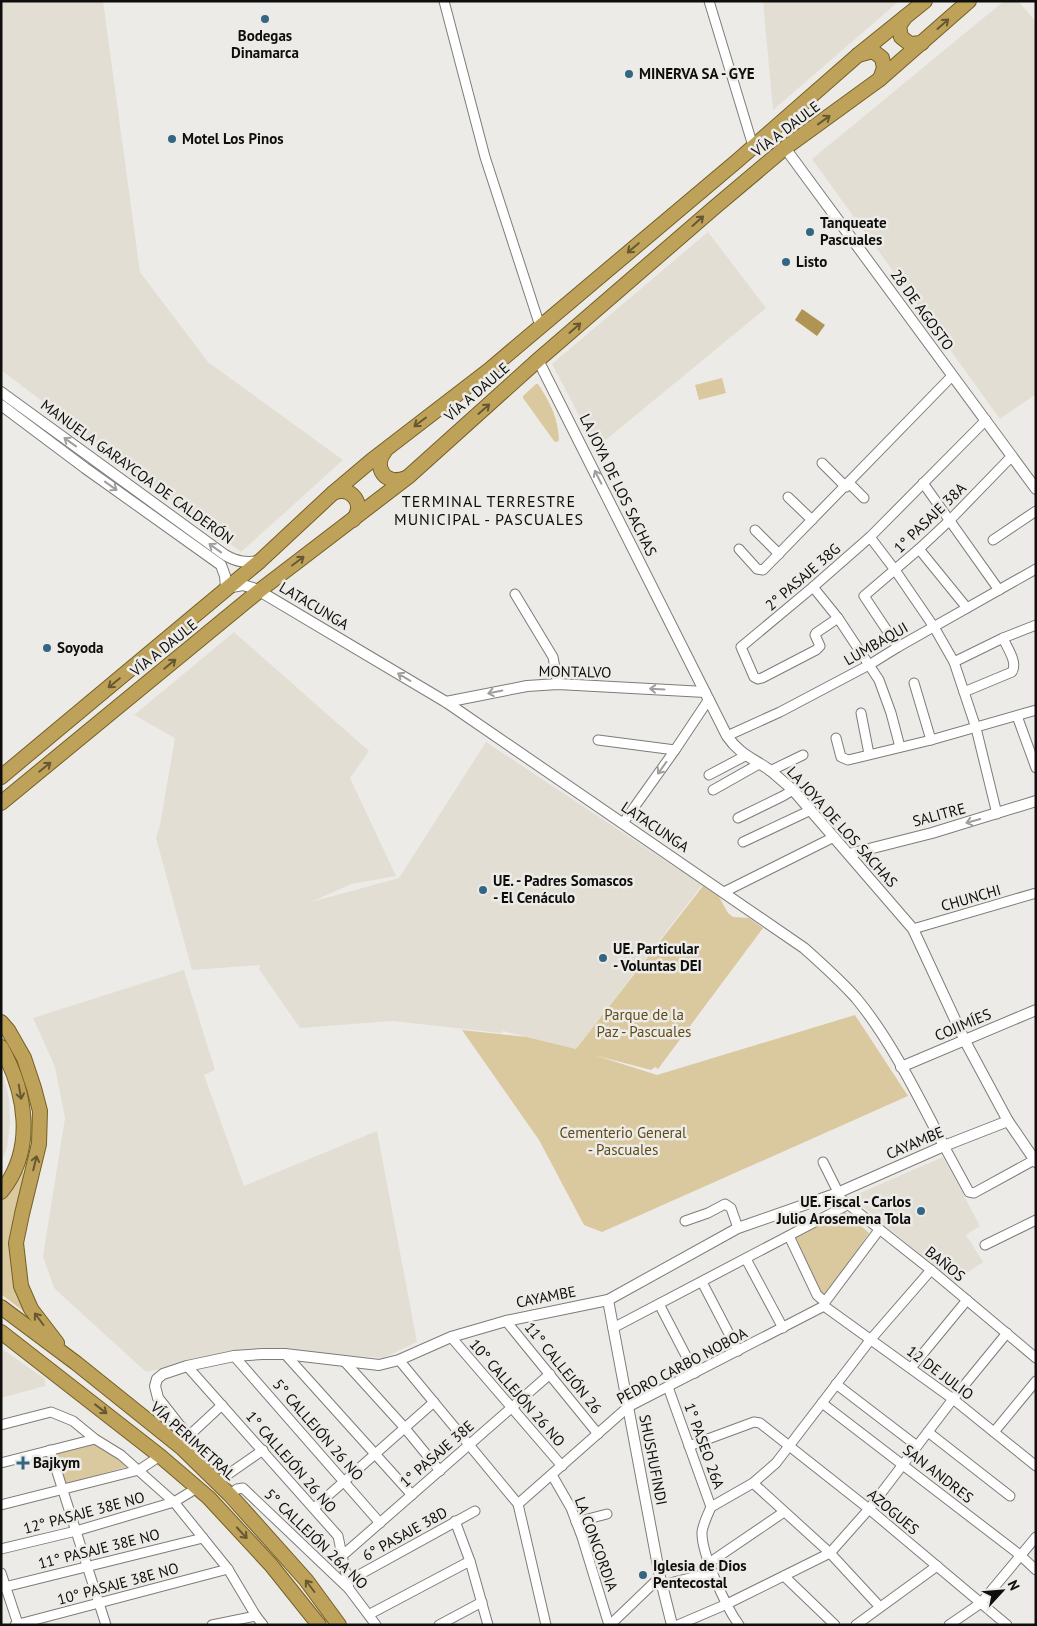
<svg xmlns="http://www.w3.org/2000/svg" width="1037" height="1626" font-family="'PT Sans',sans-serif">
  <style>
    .built { fill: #e3ded3 }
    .green { fill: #dac89f }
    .water { fill: #af9453 }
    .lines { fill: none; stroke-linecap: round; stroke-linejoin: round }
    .minor-casing { stroke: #7e7c78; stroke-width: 11 }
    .tertiary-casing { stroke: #7e7c78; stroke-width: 12 }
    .trunk-casing { stroke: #755f24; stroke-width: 16 }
    .minor { stroke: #fff; stroke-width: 9 }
    .tertiary { stroke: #fff; stroke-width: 10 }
    .trunk { stroke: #bea25a; stroke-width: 14 }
    .oneway { stroke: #665833 }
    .oneway2 { stroke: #9f9f9e }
    .poi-dot { fill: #346684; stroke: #edebe7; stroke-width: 2 }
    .labels { text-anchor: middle; stroke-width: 5; stroke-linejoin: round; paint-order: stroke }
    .poi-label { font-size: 15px; font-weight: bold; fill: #0e0e0c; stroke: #edebe7; text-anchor: start }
    .street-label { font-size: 15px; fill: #0e0e0c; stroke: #edebe7 }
    .park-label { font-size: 15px; fill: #5f4b18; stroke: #edebe7 }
    .neighbourhood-label { font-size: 16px; letter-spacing: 1px; fill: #0e0e0c; stroke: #edebe7 }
  </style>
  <rect width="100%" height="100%" fill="#edebe7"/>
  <!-- built -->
  <g class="built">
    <path d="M 1,1 L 103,1 L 140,272 L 208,362 L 343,460 L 241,552 L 1,370 Z"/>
    <path d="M 763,1 L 899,1 L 773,110 Z"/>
    <path d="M 1004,1 L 1018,1 L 1036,22 L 1036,394 L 1000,419 L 812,159 Z"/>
    <path d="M 708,232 L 766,308 L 596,448 L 552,364 Z"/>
    <path d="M 234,632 L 369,751 L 350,778 L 396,876 L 351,884 L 311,902 L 399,878 L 486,742 L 702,885 L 576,1049 L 503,1031 L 501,1033 L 392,1021 L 300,1028 L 259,969 L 260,965 L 192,970 L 156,838 L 160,825 L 175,738 L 134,715 Z"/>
    <path d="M 184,970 L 215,1070 L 204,1075 L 244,1186 L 377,1131 L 417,1342 L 383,1358 L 316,1353 L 231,1353 L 146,1372 L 54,1288 L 43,1256 L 65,1118 L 55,1067 L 33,1018 Z"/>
    <path d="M 1,1074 L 4,1078 L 9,1099 L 10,1122 L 7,1148 L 1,1161 Z"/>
    <path d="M 943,1157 L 980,1226 L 966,1235 L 983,1262 L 954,1282 L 851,1197 Z"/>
    <path d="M 1,1348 L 45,1379 L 45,1386 L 1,1398 Z"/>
  </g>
  <!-- green -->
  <g class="green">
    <path d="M 722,378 L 726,393 L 699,400 L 695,385 Z"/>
    <path d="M 536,384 L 538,384 C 550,402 558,418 559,440 L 557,442 L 554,441 L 523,398 L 523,396 Z"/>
    <path d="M 703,886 L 719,897 L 728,913 L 733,917 L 749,918 L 763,928 L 658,1069 L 655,1067 L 651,1070 L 594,1055 L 657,1075 L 855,1015 L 908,1096 L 602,1232 L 584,1225 L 539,1140 L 462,1030 L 527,1037 L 576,1049 Z"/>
    <path d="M 23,1170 L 24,1179 L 13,1219 L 13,1274 L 27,1314 L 1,1294 L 1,1201 L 7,1197 Z"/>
    <path d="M 844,1211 L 869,1233 L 825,1297 L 822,1294 L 792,1236 Z"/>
    <path d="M 95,1441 L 129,1466 L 63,1485 L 52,1453 Z"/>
  </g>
  <!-- water -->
  <path class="water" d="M 802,309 L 825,325 L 817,336 L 795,320 Z"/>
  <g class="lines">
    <!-- minor casing -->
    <g class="minor-casing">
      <g id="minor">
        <path d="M 444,1 L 485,157 L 540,326"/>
        <path d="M 709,1 L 753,146"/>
        <path d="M 822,463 L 846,487"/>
        <path d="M 849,483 L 864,498"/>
        <path d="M 923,483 L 999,590"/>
        <path d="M 788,497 L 812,520"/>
        <path d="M 755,530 L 779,554"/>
        <path d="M 870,537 L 895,570 L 934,627 L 954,662 L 976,728 L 997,814"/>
        <path d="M 993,540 L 1036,511"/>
        <path d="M 739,549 L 757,569 L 763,570 L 952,376"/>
        <path d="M 919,549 L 967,608"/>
        <path d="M 813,587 L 838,618 L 879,680 L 891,713 L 900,747"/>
        <path d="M 515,594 L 553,657 L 558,684"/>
        <path d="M 838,618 L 816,633 L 815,635 L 820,646 L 816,650 L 762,678 L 758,679 L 754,677 L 741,647 L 813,587 L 870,537 L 986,420"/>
        <path d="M 898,647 L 864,596 L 919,549 L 950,520 L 1012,456"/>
        <path d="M 954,662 L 1003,638 L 1036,625"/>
        <path d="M 914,683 L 931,740"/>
        <path d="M 964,692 L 1012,672 C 1018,662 1007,648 1003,638"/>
        <path d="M 861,713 L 869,754"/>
        <path d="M 1017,716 L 1036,768"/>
        <path d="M 727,736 L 780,712 L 869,665 L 898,647 L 1036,569"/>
        <path d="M 836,738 L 841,757 L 848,760 L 931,740 L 1036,710"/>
        <path d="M 598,740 L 675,750"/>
        <path d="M 770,771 L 803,755"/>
        <path d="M 709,775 L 745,756"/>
        <path d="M 713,790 L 759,764"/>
        <path d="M 738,818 L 783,796 L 793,790"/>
        <path d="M 623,823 L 675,750 L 709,699"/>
        <path d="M 743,842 L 811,810"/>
        <path d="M 724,892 L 834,837"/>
        <path d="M 913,929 L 1036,893"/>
        <path d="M 944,1146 L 969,1192 L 974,1193 L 1036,1159"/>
        <path d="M 823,1162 L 838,1192"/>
        <path d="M 835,1194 L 931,1270 L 1036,1358"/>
        <path d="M 685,1221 L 708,1213 L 725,1204 L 731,1208 L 738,1228"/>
        <path d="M 789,1236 L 817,1295 L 825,1302"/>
        <path d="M 985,1245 L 1036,1220"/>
        <path d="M 746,1259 L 783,1328"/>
        <path d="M 702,1282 L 738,1351"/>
        <path d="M 659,1304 L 695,1373"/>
        <path d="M 824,1306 L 953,1399 L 1036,1466"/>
        <path d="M 506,1321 L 598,1434"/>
        <path d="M 613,1328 L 849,1204"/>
        <path d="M 451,1337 L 562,1466"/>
        <path d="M 285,1354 L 412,1495"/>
        <path d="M 234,1356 L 380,1523"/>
        <path d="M 399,1360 L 518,1504 L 546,1625"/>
        <path d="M 345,1362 L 404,1427 L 440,1471"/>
        <path d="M 187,1366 L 338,1536 L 349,1589"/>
        <path d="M 911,1368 L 967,1300"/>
        <path d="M 836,1384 L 917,1446"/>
        <path d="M 668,1387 L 711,1507 C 708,1514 703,1524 702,1532 C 701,1553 726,1607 739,1625"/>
        <path d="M 822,1403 L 1020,1555 L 1036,1570"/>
        <path d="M 1,1425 L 51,1412 L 73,1421 L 95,1439 L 121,1455 L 174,1502 L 228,1569 L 256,1616 L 263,1625"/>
        <path d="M 928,1432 L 1010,1496"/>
        <path d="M 994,1432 L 1036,1381"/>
        <path d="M 187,1435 L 194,1431 L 222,1405"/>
        <path d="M 689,1446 L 754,1422 L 760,1423 L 869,1509 L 1007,1625"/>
        <path d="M 50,1450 L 106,1625"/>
        <path d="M 1,1463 L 95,1439"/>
        <path d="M 552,1475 L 571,1508 L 582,1537 L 609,1625"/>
        <path d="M 217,1482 L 263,1450"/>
        <path d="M 753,1483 L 830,1553 L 880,1607"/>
        <path d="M 230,1495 L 237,1489 L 243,1488 L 349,1589 L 376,1625"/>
        <path d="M 518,1504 L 628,1407 L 824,1306 L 825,1302 L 879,1230"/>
        <path d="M 1,1505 L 139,1470 L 160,1456"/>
        <path d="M 711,1507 L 753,1483 L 776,1463 L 871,1339 L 931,1270"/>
        <path d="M 314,1508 L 434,1402"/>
        <path d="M 455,1521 L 470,1561 L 488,1625"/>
        <path d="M 576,1522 L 607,1514"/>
        <path d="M 1,1549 L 76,1531 L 174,1502 L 197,1488"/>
        <path d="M 343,1555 L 550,1374"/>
        <path d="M 709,1563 L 784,1512"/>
        <path d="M 1,1573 L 18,1624"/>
        <path d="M 784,1576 L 835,1625"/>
        <path d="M 348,1581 L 475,1511"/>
        <path d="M 662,1585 L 713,1572"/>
        <path d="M 1,1588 L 203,1538"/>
        <path d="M 370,1614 L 470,1561"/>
        <path d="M 15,1625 L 228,1569"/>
        <path d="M 212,1625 L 256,1616"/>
        <path d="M 439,1625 L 482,1602"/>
        <path d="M 610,1625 L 660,1577"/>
        <path d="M 678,1625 L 727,1604 L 830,1553 L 869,1509 L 953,1399 L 1007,1333"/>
        <path d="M 856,1625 L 937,1566"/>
        <path d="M 949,1625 L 981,1603 L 1036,1537"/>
      </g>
    </g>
    <!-- tertiary casing -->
    <g class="tertiary-casing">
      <g id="tertiary">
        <path d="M 785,148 L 1036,489"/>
        <path d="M 538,360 L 727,736 C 740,755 753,758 771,771 C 778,777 785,783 793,790 L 913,929 L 965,1041 L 1008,1121 L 1036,1162"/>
        <path d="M 1,392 L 225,555 C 237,562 246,563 260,561"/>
        <path d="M 1,405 L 85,468 L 221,565 L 225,576 L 226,588 L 243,585 L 256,589 L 446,702 L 804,948 C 822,964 840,980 856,998 C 891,1040 919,1098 944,1146"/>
        <path d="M 446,702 L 527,686 L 558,684 L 705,692"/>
        <path d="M 849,854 L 932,833 L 1036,801"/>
        <path d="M 901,1067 L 1036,1010"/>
        <path d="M 608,1300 L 660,1577 L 672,1625"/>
        <path d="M 194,1460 L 194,1449 L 187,1435 L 158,1398 L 155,1386 L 157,1379 L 163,1374 L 187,1366 L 234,1356 L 262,1354 L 285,1354 L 379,1365 L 399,1360 L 451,1337 L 506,1321 L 608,1300 L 738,1228 L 835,1194 L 944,1146 L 1008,1121"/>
      </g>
    </g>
    <!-- trunk casing -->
    <g class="trunk-casing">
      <g id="trunk">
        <path d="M 905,17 L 899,26 L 901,37 L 910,44 L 922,43"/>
        <path d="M 858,55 L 873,51 L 882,58 L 884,68 L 880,79"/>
        <path d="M 385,451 C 372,468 386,486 406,478"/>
        <path d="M 333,493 C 351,485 366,504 353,520"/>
        <path d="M 1,777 L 260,561 L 333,493 L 372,460 L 489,370 L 737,161 L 858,55 L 925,1"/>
        <path d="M 1,803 L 259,591 L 408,477 L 538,360 L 715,207 L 785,148 L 880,79 L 969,1"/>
        <path d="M 1,1022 L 8,1030 L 24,1058 L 34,1088 L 40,1111 L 39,1144 L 22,1214 L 16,1243 L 21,1286 L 31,1309 L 57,1343"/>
        <path d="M 1,1047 C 26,1092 36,1149 1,1192"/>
        <path d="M 1,1307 L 76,1363 L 182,1448 L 230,1495 L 306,1580 L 339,1625"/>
        <path d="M 1,1332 L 160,1456 L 209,1498 L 271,1565 L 319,1625"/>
      </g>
    </g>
    <!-- minor -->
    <use href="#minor" class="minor"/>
    <!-- tertiary -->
    <use href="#tertiary" class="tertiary"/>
    <!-- trunk -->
    <use href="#trunk" class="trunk"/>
  </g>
  <!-- one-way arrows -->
  <defs><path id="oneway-shaft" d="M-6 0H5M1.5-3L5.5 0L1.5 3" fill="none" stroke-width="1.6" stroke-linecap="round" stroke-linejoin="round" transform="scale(1.25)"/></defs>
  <g class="oneway">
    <use href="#oneway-shaft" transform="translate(943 24) rotate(-41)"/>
    <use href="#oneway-shaft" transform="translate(824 120) rotate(-36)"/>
    <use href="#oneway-shaft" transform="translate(698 221) rotate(-42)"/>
    <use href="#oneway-shaft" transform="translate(633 248) rotate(140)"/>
    <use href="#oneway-shaft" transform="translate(575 328) rotate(-41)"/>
    <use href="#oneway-shaft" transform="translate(484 409) rotate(-41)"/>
    <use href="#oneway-shaft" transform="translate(420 422) rotate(143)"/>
    <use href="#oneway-shaft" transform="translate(298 561) rotate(-37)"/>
    <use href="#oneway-shaft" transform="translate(170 664) rotate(-39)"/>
    <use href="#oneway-shaft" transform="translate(114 683) rotate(141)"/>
    <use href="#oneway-shaft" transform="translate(45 767) rotate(-39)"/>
    <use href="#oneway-shaft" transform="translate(20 1092) rotate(80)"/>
    <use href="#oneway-shaft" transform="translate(35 1163) rotate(-76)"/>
    <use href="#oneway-shaft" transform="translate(39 1319) rotate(-127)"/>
    <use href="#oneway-shaft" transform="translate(101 1409) rotate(38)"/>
    <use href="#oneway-shaft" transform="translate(242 1533) rotate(47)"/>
    <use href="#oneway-shaft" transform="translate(310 1586) rotate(-127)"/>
  </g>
  <g class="oneway2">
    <use href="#oneway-shaft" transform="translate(70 442) rotate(-144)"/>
    <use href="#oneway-shaft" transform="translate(598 477) rotate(-117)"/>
    <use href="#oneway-shaft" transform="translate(111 486) rotate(36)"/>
    <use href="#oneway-shaft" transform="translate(215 548) rotate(-144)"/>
    <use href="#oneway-shaft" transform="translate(404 677) rotate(-149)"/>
    <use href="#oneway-shaft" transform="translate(657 689) rotate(-177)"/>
    <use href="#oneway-shaft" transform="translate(495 692) rotate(169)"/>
    <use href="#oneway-shaft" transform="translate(662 768) rotate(126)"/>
    <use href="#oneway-shaft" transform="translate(973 821) rotate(164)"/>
  </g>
  <!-- markers -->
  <g class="poi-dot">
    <circle cx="265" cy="19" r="5"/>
    <circle cx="629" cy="74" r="5"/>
    <circle cx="172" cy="139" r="5"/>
    <circle cx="810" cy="232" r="5"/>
    <circle cx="786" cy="262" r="5"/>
    <circle cx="47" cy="648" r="5"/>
    <circle cx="483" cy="890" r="5"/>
    <circle cx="603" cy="958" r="5"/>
    <circle cx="921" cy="1211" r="5"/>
    <path d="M20.5 1455.5h5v5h5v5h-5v5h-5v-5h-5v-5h5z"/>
    <circle cx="643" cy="1575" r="5"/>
  </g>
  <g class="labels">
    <!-- poi labels -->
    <g class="poi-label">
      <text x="265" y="41" text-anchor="middle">Bodegas<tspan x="265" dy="17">Dinamarca</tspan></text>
      <text x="639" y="79">MINERVA SA - GYE</text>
      <text x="182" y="144">Motel Los Pinos</text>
      <text x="820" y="228">Tanqueate<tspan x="820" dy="17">Pascuales</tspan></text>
      <text x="796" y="267">Listo</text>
      <text x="57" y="653">Soyoda</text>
      <text x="493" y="886">UE. - Padres Somascos<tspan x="493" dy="17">- El Cenáculo</tspan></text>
      <text x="613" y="954">UE. Particular<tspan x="613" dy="17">- Voluntas DEI</tspan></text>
      <text x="911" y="1207" text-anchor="end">UE. Fiscal - Carlos<tspan x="911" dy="17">Julio Arosemena Tola</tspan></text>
      <text x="33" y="1468">Bajkym</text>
      <text x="653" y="1571">Iglesia de Dios<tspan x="653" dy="17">Pentecostal</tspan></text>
    </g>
    <!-- street labels -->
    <g class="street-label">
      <text transform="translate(786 129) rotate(-37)" y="5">VÍA A DAULE</text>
      <text transform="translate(922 310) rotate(54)" y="5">28 DE AGOSTO</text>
      <text transform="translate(477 392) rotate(-41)" y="5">VÍA A DAULE</text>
      <text transform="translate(137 472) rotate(36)" y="5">MANUELA GARAYCOA DE CALDERÓN</text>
      <text transform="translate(618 485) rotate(64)" y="5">LA JOYA DE LOS SACHAS</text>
      <text transform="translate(930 518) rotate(-44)" y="5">1° PASAJE 38A</text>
      <text transform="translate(803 577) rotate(-41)" y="5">2° PASAJE 38G</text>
      <text transform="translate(314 606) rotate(31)" y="5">LATACUNGA</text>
      <text transform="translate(876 644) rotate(-30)" y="5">LUMBAQUI</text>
      <text transform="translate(164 648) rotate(-39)" y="5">VÍA A DAULE</text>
      <text transform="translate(575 672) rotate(1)" y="5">MONTALVO</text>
      <text transform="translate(939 815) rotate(-15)" y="5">SALITRE</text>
      <text transform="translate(655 827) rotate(34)" y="5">LATACUNGA</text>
      <text transform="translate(842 827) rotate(48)" y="5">LA JOYA DE LOS SACHAS</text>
      <text transform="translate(971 898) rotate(-16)" y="5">CHUNCHI</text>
      <text transform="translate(963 1025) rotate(-23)" y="5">COJIMÍES</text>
      <text transform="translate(915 1143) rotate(-23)" y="5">CAYAMBE</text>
      <text transform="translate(945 1264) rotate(39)" y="5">BAÑOS</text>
      <text transform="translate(546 1297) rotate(-11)" y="5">CAYAMBE</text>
      <text transform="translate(682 1366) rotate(-28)" y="5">PEDRO CARBO NOBOA</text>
      <text transform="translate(563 1368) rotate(51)" y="5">11° CALLEJÓN 26</text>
      <text transform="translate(940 1373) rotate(37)" y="5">12 DE JULIO</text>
      <text transform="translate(517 1393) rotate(49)" y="5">10° CALLEJÓN 26 NO</text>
      <text transform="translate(318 1430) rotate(49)" y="5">5° CALLEJÓN 26 NO</text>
      <text transform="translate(193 1441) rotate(42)" y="5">VÍA PERIMETRAL</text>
      <text transform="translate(704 1446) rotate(70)" y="5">1° PASEO 26A</text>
      <text transform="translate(437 1454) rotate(-41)" y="5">1° PASAJE 38E</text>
      <text transform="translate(653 1460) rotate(79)" y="5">SHUSHUFINDI</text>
      <text transform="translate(291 1462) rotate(49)" y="5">1° CALLEJÓN 26 NO</text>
      <text transform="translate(938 1474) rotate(38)" y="5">SAN ANDRES</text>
      <text transform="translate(893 1512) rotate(40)" y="5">AZOGUES</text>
      <text transform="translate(84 1513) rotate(-15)" y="5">12° PASAJE 38E NO</text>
      <text transform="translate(405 1534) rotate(-29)" y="5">6° PASAJE 38D</text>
      <text transform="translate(316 1539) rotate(44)" y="5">5° CALLEJÓN 26A NO</text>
      <text transform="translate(596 1544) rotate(70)" y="5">LA CONCORDIA</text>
      <text transform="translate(99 1549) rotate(-14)" y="5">11° PASAJE 38E NO</text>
      <text transform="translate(118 1584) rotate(-15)" y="5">10° PASAJE 38E NO</text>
    </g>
    <!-- park labels -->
    <g class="park-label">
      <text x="644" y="1020">Parque de la<tspan x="644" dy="17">Paz - Pascuales</tspan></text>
      <text x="623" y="1138">Cementerio General<tspan x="623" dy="17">- Pascuales</tspan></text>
    </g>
    <!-- neighbourhood labels -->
    <g class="neighbourhood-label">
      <text x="489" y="507">TERMINAL TERRESTRE<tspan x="489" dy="18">MUNICIPAL - PASCUALES</tspan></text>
    </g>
  </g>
  <!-- border -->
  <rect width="1037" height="1626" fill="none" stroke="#0e0e0c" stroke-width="5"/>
  <!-- north arrow -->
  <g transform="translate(1002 1591) rotate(64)" stroke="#edebe7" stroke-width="4" paint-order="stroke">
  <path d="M0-4L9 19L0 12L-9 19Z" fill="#0e0e0c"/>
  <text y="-8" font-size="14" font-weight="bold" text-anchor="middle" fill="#0e0e0c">N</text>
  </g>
</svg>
